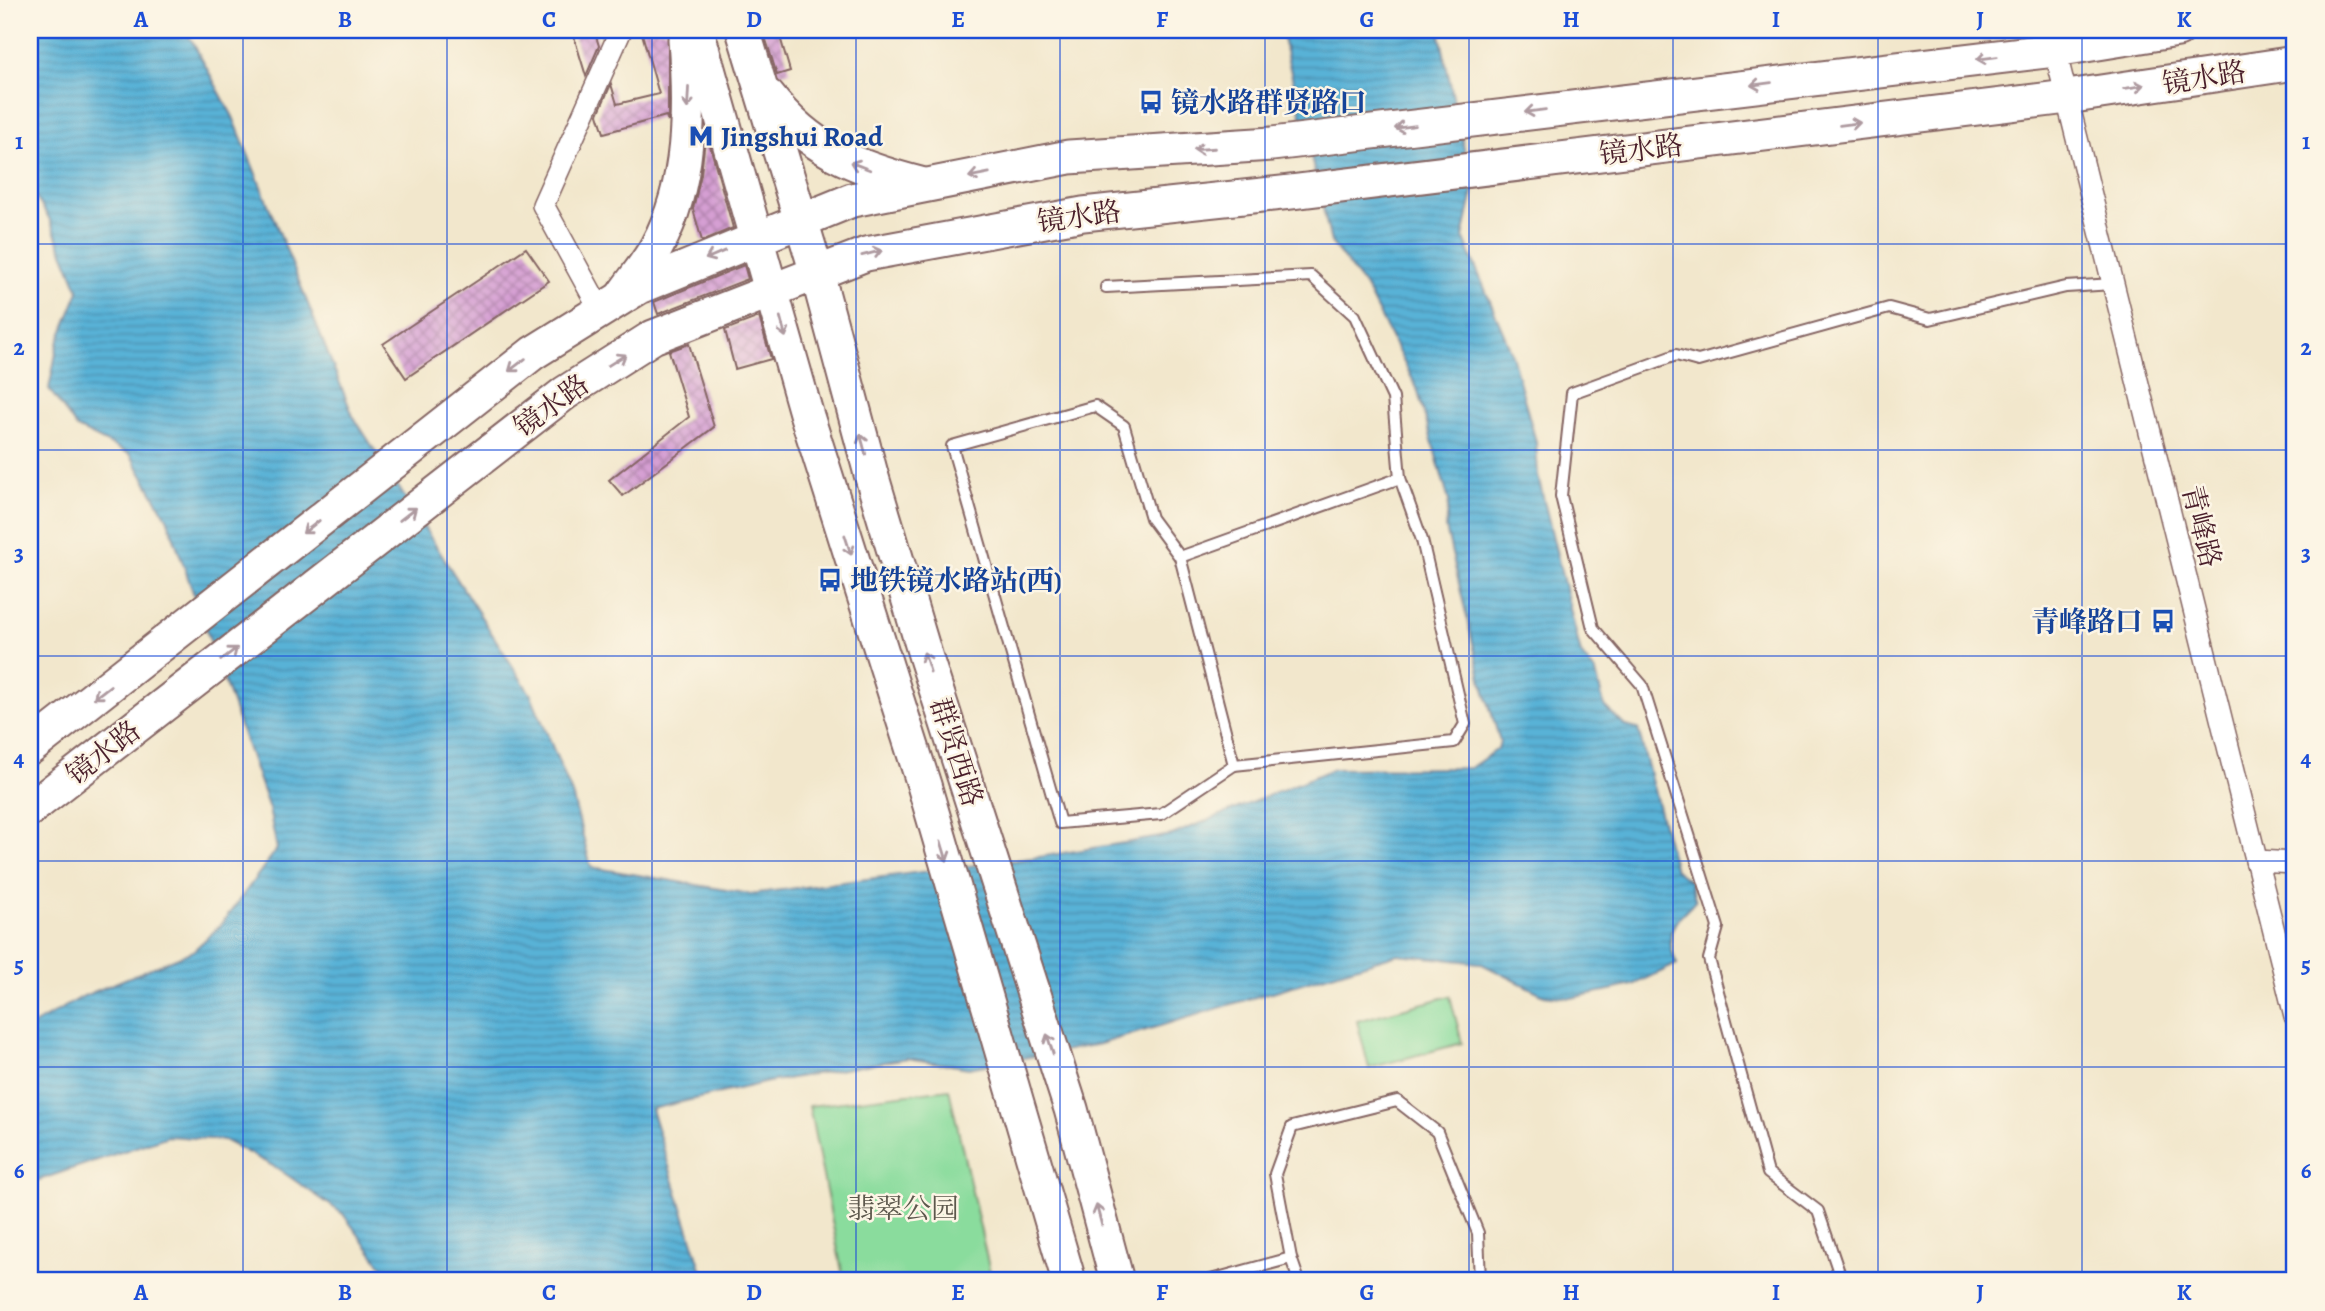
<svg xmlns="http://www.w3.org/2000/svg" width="2325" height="1311" font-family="Alegreya,'Noto Serif SC',serif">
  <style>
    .park { fill: #8adc9d; stroke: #6a7e64; stroke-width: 2 }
    .water { fill: url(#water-rules); stroke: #526881; stroke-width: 2 }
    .building { fill: url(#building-cross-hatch) }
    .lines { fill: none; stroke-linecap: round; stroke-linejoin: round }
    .lane-casing { stroke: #856563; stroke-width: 14 }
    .street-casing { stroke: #856563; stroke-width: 24 }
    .primary-casing { stroke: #856563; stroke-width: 37 }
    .lane { stroke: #fff; stroke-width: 10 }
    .street { stroke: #fff; stroke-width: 21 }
    .primary { stroke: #fff; stroke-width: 33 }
    .oneway { stroke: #ae9aa0 }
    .grid { fill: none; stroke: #1d4ed8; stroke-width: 2; stroke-opacity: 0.55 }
    .labels { text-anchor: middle; stroke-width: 5; stroke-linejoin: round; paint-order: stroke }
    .street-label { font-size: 28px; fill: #4a1f2b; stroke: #fcf5e5 }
    .transit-label { font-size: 28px; font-weight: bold; fill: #164399; stroke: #fcf5e5; text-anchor: start }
    .park-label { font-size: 28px; fill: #5d584d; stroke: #fcf5e5 }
    .neatline { fill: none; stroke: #1d4ed8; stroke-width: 2.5 }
    .grid-label { font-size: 23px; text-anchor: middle; font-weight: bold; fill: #1d4ed8 }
  </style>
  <defs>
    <pattern id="water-rules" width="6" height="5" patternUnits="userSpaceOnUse" patternTransform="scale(1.75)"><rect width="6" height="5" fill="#59b2d7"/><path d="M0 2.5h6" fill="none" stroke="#4c90af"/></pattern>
    <pattern id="building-cross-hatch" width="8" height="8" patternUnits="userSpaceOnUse" patternTransform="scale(1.75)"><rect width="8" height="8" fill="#d59fd3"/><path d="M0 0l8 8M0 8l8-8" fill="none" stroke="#af81ab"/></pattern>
  </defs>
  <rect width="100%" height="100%" fill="#fcf5e5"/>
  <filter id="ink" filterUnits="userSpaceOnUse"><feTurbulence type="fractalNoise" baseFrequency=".0143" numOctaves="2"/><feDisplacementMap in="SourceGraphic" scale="14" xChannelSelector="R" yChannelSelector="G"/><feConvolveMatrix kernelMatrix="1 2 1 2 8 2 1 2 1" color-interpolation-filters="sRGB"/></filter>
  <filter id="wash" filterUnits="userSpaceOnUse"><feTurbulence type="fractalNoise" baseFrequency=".00686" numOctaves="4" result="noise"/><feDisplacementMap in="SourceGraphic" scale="28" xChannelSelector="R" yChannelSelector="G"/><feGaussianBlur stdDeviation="1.57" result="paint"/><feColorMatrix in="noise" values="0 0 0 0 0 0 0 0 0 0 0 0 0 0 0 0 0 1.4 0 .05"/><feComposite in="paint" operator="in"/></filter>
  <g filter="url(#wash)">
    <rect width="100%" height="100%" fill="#f2e7cc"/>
    <!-- park -->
    <g class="park">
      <path d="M 1450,996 L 1462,1043 L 1369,1068 L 1357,1021 Z"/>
      <path d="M 949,1089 L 992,1281 L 844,1281 L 809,1106 Z"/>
    </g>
    <!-- water -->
    <path class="water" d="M 30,30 L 186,30 L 233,117 L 353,416 L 531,695 L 572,794 L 591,867 L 750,894 L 1039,857 L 1172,835 L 1333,769 L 1470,768 L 1498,749 L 1500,741 L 1482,682 L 1446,528 L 1449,501 L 1417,388 L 1366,288 L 1331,242 L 1281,30 L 1439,30 L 1473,192 L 1463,237 L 1511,351 L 1536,442 L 1538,476 L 1581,654 L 1596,673 L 1604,706 L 1625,726 L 1638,729 L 1675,870 L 1690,881 L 1696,901 C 1673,923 1662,932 1677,964 L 1633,985 L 1571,998 L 1544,995 L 1480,963 L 1398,954 L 1100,1044 L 969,1068 L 907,1058 L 768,1082 L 651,1109 L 705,1281 L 393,1281 L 343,1214 L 277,1168 L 224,1140 L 168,1136 L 30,1183 L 30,1027 L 84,996 L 193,951 L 220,926 L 277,849 L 269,809 L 167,518 L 130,454 L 77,428 L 49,389 L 58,343 L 79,291 L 49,218 L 30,188 Z"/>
    <g id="blocks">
      <!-- building -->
      <g class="building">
        <path d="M 572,30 L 594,30 L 599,46 L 586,76 Z"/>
        <path d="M 641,30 L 668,30 L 668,122 L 666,116 L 604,133 L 598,114 L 611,84 L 617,104 L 659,94 Z"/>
        <path d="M 763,30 L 778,30 L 790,71 L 777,75 Z"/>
        <path d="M 706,131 L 733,228 L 702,241 L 693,209 L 701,174 Z"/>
        <path d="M 526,248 L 549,281 L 406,378 L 383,344 Z"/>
        <path d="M 744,265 L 748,279 L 658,314 L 654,302 Z"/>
        <path d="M 759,317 L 771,359 L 735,369 L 725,330 Z"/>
        <path d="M 689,344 L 714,427 L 623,496 L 609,480 L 689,417 L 669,351 Z"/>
      </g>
    </g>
  </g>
  <g filter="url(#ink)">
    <use href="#blocks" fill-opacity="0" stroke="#856563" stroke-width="2"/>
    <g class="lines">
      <!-- lane casing -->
      <g class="lane-casing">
        <g id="lane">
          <path d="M 1106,287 L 1311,276 L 1355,316 L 1393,398 L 1400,478 L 1422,540 L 1465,724 L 1454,742 L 1234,765"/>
          <path d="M 1095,406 L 1124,426 L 1151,518 L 1180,557 L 1234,765 L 1161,814 L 1060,823 L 952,446 Z"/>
          <path d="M 1180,557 L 1400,478"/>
          <path d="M 1207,1281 L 1291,1258"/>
          <path d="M 1299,1281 L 1291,1258 L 1275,1174 L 1292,1127 L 1397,1101 L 1437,1132 L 1478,1233 L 1480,1281"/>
          <path d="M 1842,1281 L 1818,1211 L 1768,1173 L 1709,959 L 1718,927 L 1642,685 L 1593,628 L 1561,496 L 1572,393 L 1676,355 L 1698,361 L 1889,308 L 1930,319 L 2066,287 L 2113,284"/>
        </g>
      </g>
      <!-- street casing -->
      <g class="street-casing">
        <g id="street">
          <path d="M 2055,50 L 2295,1016"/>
          <path d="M 601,311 L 543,205 L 621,30"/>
          <path d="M 2256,861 L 2295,863"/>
        </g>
      </g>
      <!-- primary casing -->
      <g class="primary-casing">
        <g id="primary">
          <path d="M 697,30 L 806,413 L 924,785 L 1069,1281"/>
          <path d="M 743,30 L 817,273 L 871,474 L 926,658 L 1071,1109 L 1117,1281"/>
          <path d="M 768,96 C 809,149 856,168 920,184"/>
          <path d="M 623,295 C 634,279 648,263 657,246 C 691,184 690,108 685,39"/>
          <path d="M 30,748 L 533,353 L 639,287 L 852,200 L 1069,157 L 1272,144 L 2055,50 L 2178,30"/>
          <path d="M 30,809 L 565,393 L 653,337 L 866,254 L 1083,214 L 1291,192 L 2067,97 L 2295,63"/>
        </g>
      </g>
      <!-- lane -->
      <use href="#lane" class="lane"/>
      <!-- street -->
      <use href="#street" class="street"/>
      <!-- primary -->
      <use href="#primary" class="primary"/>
    </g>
    <!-- one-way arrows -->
    <defs><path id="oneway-shaft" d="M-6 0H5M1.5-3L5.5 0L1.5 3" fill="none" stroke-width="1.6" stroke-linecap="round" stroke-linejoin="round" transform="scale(1.75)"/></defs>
    <g class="oneway">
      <use href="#oneway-shaft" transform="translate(1987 58) rotate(173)"/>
      <use href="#oneway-shaft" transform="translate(1761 84) rotate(173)"/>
      <use href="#oneway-shaft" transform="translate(2134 87) rotate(-9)"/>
      <use href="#oneway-shaft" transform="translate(688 98) rotate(93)"/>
      <use href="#oneway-shaft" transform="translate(1535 111) rotate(173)"/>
      <use href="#oneway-shaft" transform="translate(1850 124) rotate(-7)"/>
      <use href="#oneway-shaft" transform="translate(1405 127) rotate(173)"/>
      <use href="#oneway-shaft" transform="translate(1204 149) rotate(176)"/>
      <use href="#oneway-shaft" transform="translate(860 166) rotate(-159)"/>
      <use href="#oneway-shaft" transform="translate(979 175) rotate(169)"/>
      <use href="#oneway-shaft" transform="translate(872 253) rotate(-14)"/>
      <use href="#oneway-shaft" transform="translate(715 255) rotate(157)"/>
      <use href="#oneway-shaft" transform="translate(783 327) rotate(75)"/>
      <use href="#oneway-shaft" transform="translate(617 360) rotate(-32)"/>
      <use href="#oneway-shaft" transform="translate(517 365) rotate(143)"/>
      <use href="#oneway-shaft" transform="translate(863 444) rotate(-105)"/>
      <use href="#oneway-shaft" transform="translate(408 514) rotate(-38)"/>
      <use href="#oneway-shaft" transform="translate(311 527) rotate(142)"/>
      <use href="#oneway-shaft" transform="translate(848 545) rotate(72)"/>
      <use href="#oneway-shaft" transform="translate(229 654) rotate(-38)"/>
      <use href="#oneway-shaft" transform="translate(927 662) rotate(-108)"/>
      <use href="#oneway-shaft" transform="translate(102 692) rotate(142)"/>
      <use href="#oneway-shaft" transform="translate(944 851) rotate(73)"/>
      <use href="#oneway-shaft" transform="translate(1050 1044) rotate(-108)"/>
      <use href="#oneway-shaft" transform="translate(1099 1215) rotate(-105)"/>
    </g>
  </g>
  <!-- grid -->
  <path class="grid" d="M 243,30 L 243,1281M 447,30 L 447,1281M 652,30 L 652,1281M 856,30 L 856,1281M 1060,30 L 1060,1281M 1265,30 L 1265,1281M 1469,30 L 1469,1281M 1673,30 L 1673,1281M 1878,30 L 1878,1281M 2082,30 L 2082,1281M 30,244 L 2295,244M 30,450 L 2295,450M 30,656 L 2295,656M 30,861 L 2295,861M 30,1067 L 2295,1067"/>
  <!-- icons -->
  <defs>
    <g id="bus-bare" transform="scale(1.89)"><path d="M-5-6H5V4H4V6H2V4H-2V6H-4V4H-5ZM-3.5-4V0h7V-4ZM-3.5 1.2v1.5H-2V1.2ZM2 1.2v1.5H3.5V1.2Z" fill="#1a4fb4" stroke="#fcf5e5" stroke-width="2.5" paint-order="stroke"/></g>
    <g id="metro-bare" transform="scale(1.89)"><path d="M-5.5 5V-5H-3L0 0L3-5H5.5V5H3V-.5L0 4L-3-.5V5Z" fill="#1a4fb4" stroke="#fcf5e5" stroke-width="2.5" paint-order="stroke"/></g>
  </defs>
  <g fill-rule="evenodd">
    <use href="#bus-bare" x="1151" y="102"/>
    <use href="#metro-bare" x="701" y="136"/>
    <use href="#bus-bare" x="830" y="580"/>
    <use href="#bus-bare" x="2163" y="621"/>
  </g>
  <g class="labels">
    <!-- street labels -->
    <g class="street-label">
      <text transform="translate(2204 77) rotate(-9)" y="10">镜水路</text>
      <text transform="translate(1641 149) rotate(-7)" y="10">镜水路</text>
      <text transform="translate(1079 216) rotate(-8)" y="10">镜水路</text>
      <text transform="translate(551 405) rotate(-36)" y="10">镜水路</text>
      <text transform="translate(2202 526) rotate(76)" y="10">青峰路</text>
      <text transform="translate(103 752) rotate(-38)" y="10">镜水路</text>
      <text transform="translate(957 752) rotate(72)" y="10">群贤西路</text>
    </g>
    <!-- transit labels -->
    <g class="transit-label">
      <text x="1171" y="112">镜水路群贤路口</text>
      <text x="721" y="146">Jingshui Road</text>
      <text x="850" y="590">地铁镜水路站(西)</text>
      <text x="2143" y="631" text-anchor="end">青峰路口</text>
    </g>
    <!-- park labels -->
    <g class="park-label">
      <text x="903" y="1218">翡翠公园</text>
    </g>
  </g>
  <!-- margin -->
  <rect width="2325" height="1311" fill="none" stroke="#fcf5e5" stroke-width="77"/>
  <rect x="38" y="38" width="2248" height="1234" class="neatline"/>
  <g class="grid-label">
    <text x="141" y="27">A</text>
    <text x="345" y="27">B</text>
    <text x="549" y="27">C</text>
    <text x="754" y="27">D</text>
    <text x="958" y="27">E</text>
    <text x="1162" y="27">F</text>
    <text x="1367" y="27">G</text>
    <text x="1571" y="27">H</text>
    <text x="1776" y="27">I</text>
    <text x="1980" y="27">J</text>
    <text x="2184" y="27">K</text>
    <text x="19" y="149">1</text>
    <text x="2306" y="149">1</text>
    <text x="19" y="355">2</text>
    <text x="2306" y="355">2</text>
    <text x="19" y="561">3</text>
    <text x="2306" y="561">3</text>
    <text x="19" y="766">4</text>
    <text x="2306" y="766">4</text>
    <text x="19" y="972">5</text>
    <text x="2306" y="972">5</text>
    <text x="19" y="1178">6</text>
    <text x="2306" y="1178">6</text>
    <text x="141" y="1300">A</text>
    <text x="345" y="1300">B</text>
    <text x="549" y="1300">C</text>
    <text x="754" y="1300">D</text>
    <text x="958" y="1300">E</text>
    <text x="1162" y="1300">F</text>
    <text x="1367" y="1300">G</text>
    <text x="1571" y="1300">H</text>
    <text x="1776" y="1300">I</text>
    <text x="1980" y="1300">J</text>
    <text x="2184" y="1300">K</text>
  </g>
</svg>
